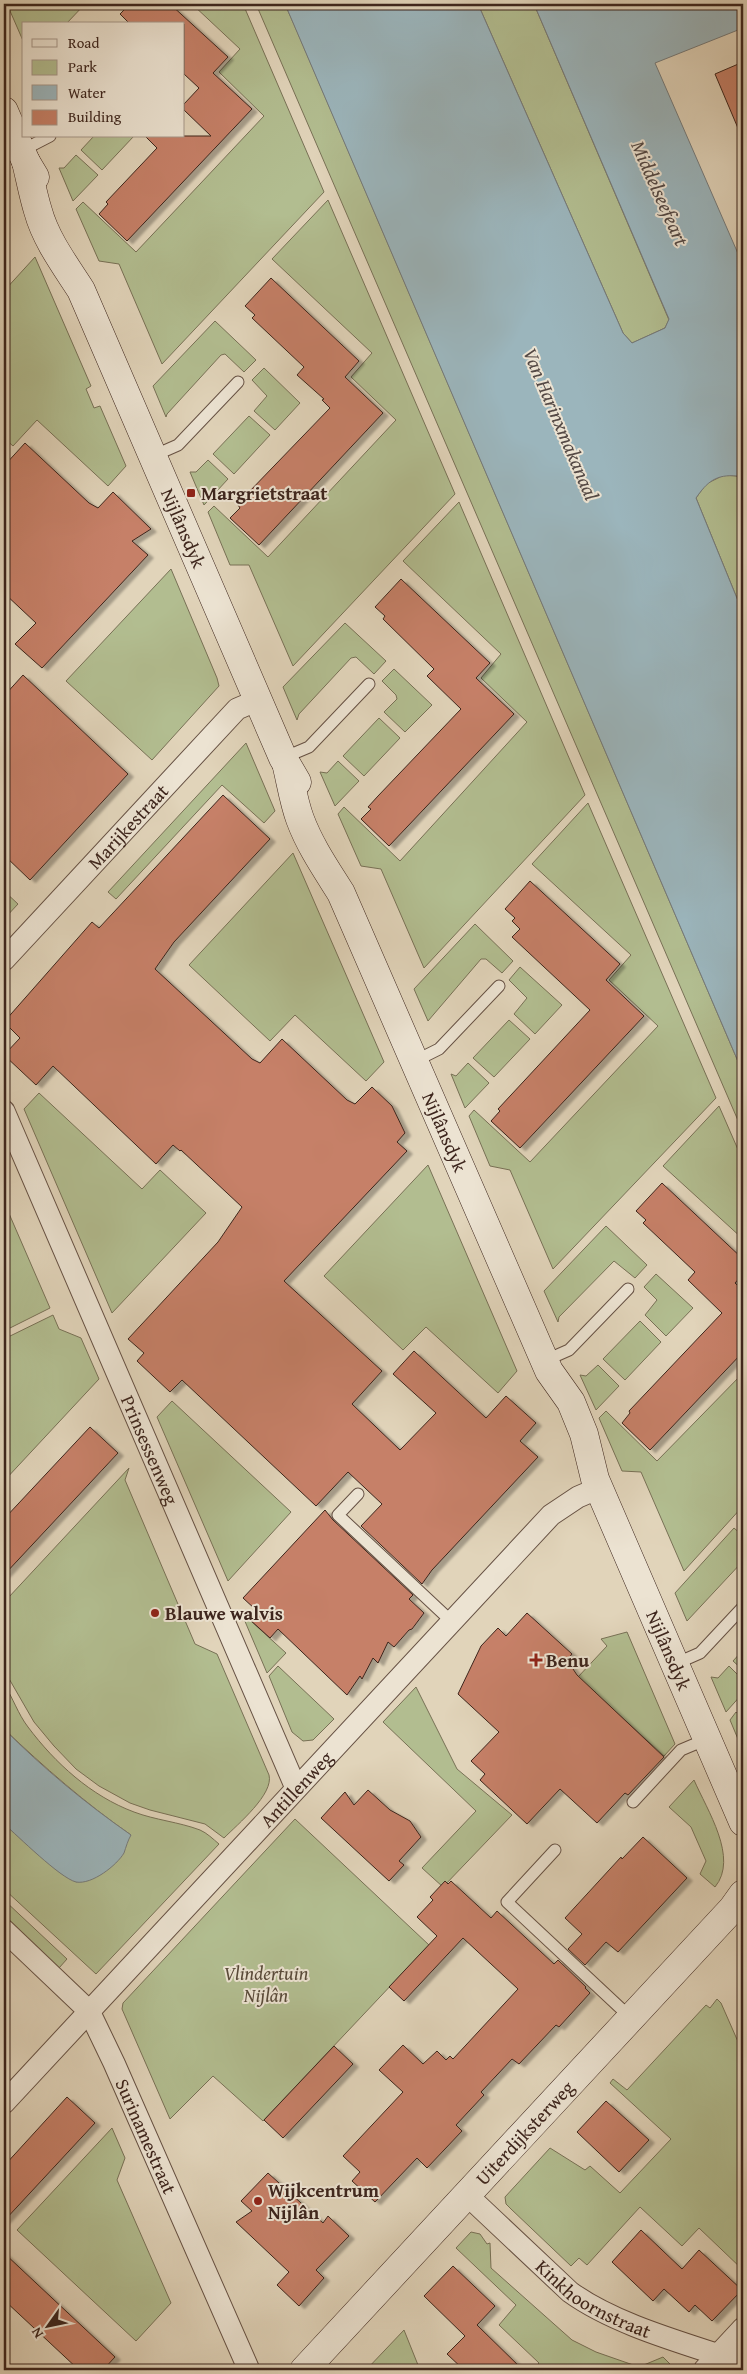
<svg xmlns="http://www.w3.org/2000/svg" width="747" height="2374" font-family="'Gentium Book Plus',serif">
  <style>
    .green { fill: #b2bd90; stroke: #787156 }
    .water { fill: #9bb5bc; stroke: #757b7c }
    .building { fill: #c68067; stroke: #3d251d; filter: url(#shadow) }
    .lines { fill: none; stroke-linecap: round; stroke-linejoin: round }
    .lane-casing { stroke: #665144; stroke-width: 13 }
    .street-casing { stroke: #665144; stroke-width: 23 }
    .secondary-casing { stroke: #3d251d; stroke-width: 29 }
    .lane { stroke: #ece3d2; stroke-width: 11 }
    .street { stroke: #ece3d2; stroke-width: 21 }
    .secondary { stroke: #ece3d2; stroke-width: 28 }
    .poi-dot { fill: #8f2418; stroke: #ece3d2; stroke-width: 2 }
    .labels { text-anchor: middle; stroke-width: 4; stroke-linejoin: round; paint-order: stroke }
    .poi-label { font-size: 19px; font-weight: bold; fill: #3d251d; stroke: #ece3d2; text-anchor: start }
    .street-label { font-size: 19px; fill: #3d251d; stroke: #ece3d2 }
    .park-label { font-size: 19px; font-style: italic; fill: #5a4b3a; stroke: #ece3d2 }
    .water-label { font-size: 20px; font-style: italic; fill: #544945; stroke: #ece3d2 }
  </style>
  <defs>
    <filter id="shadow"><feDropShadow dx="5.5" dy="3" stdDeviation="1" flood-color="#0004"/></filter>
  </defs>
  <rect width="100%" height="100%" fill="#e1d4ba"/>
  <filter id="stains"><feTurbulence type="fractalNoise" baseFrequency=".004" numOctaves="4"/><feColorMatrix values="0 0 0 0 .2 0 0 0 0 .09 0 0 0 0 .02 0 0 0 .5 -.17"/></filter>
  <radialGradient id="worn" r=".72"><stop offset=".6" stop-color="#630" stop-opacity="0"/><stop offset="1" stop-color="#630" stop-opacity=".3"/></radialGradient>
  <!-- green -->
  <g class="green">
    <path d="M 7,4 L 85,4 L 66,24 L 24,24 L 24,43 Z"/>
    <path d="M 192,4 L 243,4 L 324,192 L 162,364 L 119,264 L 99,261 L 76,209 L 83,202 L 136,252 L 264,116 L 219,72 L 240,49 Z"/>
    <path d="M 256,4 L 285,4 L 296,29 L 743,1073 L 743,1132 Z"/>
    <path d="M 478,4 L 534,4 L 669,320 L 665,328 L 632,343 L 623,333 Z"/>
    <path d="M 94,136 L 134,136 L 102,170 L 81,150 Z"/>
    <path d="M 76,155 L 98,175 L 73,201 L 59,168 L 64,168 Z"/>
    <path d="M 328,200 L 455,494 L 293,666 L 249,565 L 230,565 L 208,512 L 214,506 L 268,557 L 396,420 L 351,377 L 372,353 L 272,259 Z"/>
    <path d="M 35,257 L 91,386 L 86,389 L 94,408 L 100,406 L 126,466 L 108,486 L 37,420 L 13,446 L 4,438 L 4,291 Z"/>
    <path d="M 215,321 L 256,360 L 244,372 L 225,354 L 221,355 L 167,414 L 166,417 L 153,386 Z"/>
    <path d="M 264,368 L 300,403 L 275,430 L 254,411 L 267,396 L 252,380 Z"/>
    <path d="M 249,416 L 270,435 L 234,474 L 213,454 Z"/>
    <path d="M 208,460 L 228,479 L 204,505 L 190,472 L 196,472 Z"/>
    <path d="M 724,475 L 737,476 L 743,489 L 743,613 L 696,498 L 706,484 Z"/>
    <path d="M 459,502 L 585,795 L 424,968 L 381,869 L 361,866 L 338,814 L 344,807 L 400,861 L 527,722 L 481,678 L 501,654 L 403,561 Z"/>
    <path d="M 171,569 L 217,678 L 219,686 L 152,760 L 66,681 Z"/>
    <path d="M 345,623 L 386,661 L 374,674 L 356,657 L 351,658 L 299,714 L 297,720 L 283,687 Z"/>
    <path d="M 394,669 L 432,705 L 405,732 L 384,712 L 397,699 L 396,695 L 382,681 Z"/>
    <path d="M 379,718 L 400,738 L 364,776 L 343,756 Z"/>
    <path d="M 246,743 L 275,811 L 264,823 L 222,785 L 116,899 L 108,892 Z"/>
    <path d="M 338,761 L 359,781 L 335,806 L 320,772 L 327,773 Z"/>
    <path d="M 588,803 L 716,1098 L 553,1269 L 510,1170 L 490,1166 L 469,1116 L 474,1110 L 530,1162 L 658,1026 L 609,980 L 631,955 L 532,864 Z"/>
    <path d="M 293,853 L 384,1062 L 366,1081 L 295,1015 L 270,1041 L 189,965 Z"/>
    <path d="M 4,891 L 18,904 L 4,919 Z"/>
    <path d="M 475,924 L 513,961 L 502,973 L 486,959 L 481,959 L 428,1021 L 414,989 Z"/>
    <path d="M 520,967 L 562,1005 L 535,1034 L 514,1014 L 527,998 L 509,980 Z"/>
    <path d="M 509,1020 L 530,1039 L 494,1077 L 473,1058 Z"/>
    <path d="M 468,1063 L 489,1083 L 465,1108 L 451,1074 L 456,1076 Z"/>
    <path d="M 39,1093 L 142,1189 L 160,1170 L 206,1213 L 112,1313 L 24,1109 Z"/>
    <path d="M 719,1106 L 743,1161 L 743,1239 L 663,1166 Z"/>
    <path d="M 428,1165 L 517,1371 L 498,1393 L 426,1327 L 403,1350 L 324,1276 Z"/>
    <path d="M 4,1202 L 50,1308 L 4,1331 Z"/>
    <path d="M 606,1226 L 647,1265 L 635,1278 L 614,1261 L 559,1317 L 558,1322 L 544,1291 Z"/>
    <path d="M 656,1274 L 693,1308 L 666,1336 L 645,1315 L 657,1300 L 644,1287 Z"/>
    <path d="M 53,1315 L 59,1329 L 81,1338 L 99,1379 L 4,1481 L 4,1339 Z"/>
    <path d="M 640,1321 L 661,1342 L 625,1380 L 603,1359 Z"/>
    <path d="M 598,1365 L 619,1386 L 596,1410 L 580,1375 L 586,1376 Z"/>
    <path d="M 743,1373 L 743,1506 L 684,1571 L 641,1472 L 622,1471 L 599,1418 L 606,1411 L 657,1461 Z"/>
    <path d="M 172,1401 L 291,1512 L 228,1581 L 157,1417 Z"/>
    <path d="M 129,1468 L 125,1480 L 195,1644 L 217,1654 L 269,1775 C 274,1794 238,1824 224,1838 L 205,1824 L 150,1810 L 130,1803 L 99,1786 L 76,1769 L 54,1746 L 34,1722 L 4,1670 L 4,1594 L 8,1598 Z"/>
    <path d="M 734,1528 L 743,1536 L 743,1561 L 687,1621 L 675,1593 Z"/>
    <path d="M 241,1612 L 286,1653 L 267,1673 Z"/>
    <path d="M 627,1632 L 675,1744 L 664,1756 L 578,1677 L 607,1646 L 601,1639 Z"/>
    <path d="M 743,1650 L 743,1670 L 733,1661 Z"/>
    <path d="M 278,1666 L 334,1719 L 313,1740 L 303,1741 L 292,1732 L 269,1676 Z"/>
    <path d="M 729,1666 L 743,1680 L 743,1693 L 726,1712 L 711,1677 L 718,1678 Z"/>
    <path d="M 4,1684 C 13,1698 18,1714 28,1727 C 55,1763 91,1796 134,1812 C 155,1820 179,1822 200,1830 C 207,1833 213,1839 219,1844 L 96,1974 L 4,1889 L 4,1824 L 64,1875 L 77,1882 L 131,1835 C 85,1803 44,1767 4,1729 Z"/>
    <path d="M 416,1687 L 457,1769 L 512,1815 L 443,1887 L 422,1868 L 476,1811 L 383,1722 Z"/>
    <path d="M 736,1712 L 743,1719 L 743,1751 L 730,1720 Z"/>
    <path d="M 694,1780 C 707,1810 739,1858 715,1887 L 700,1874 L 706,1861 L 691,1827 L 669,1807 Z"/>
    <path d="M 295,1819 L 429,1945 L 263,2121 L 213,2076 L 170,2119 L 122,2009 L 123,2003 Z"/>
    <path d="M 4,1900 L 67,1959 L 59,1968 L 4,1917 Z"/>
    <path d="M 717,1999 L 721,2003 L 743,2053 L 743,2270 L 699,2228 L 682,2246 L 640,2207 L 587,2265 L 579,2258 L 571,2266 L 511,2209 L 506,2204 L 505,2197 L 550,2148 L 585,2170 L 590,2166 L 620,2193 L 671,2139 L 610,2083 L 613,2079 L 627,2090 L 706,2005 L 710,2008 Z"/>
    <path d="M 112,2128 L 125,2158 L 117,2180 L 171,2303 L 136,2341 L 17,2230 Z"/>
    <path d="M 471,2232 L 480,2234 L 487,2244 L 490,2243 L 491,2268 L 572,2340 L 596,2352 L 639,2367 L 663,2357 L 671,2365 L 672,2370 L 533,2370 L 539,2363 L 499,2325 L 516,2305 L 456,2248 Z"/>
    <path d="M 404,2330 L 420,2370 L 366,2370 Z"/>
  </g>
  <!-- water -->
  <g class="water">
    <path d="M 285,4 L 478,4 L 623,333 L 632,343 L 665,328 L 669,319 L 534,4 L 743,4 L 743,28 L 655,63 L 743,265 L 743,490 L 737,476 C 716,474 707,482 696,498 L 743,613 L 743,1073 Z"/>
    <path d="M 4,1729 C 43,1768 85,1803 131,1835 C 128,1840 126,1847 124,1853 C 117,1865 92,1885 76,1882 C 60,1878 18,1836 4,1824 Z"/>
  </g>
  <!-- building -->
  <g class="building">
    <path d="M 130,4 L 170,4 L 228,57 L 213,73 L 252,109 L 127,241 L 99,214 L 108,204 L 106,202 L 157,148 L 145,136 L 211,136 L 184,110 L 184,104 L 199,88 L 184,74 L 184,24 L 130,24 L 120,14 Z"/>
    <path d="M 743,62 L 743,140 L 715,74 Z"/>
    <path d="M 271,278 L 359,361 L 345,377 L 383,413 L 259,545 L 230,518 L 240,508 L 238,505 L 247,494 L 330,408 L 322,400 L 324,399 L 297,375 L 304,367 L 252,318 L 255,315 L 245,306 Z"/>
    <path d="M 25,443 L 89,503 L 98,508 L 113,492 L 151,529 L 132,541 L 148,555 L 42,668 L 15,644 L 36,623 L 4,593 L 4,466 Z"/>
    <path d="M 401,579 L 490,663 L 476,678 L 514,714 L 389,846 L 361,819 L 371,809 L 368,807 L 378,796 L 461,709 L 427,676 L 434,669 L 383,619 L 385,616 L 375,607 Z"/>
    <path d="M 23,675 L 128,774 L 30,880 L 4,855 L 4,696 Z"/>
    <path d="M 223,795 L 270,839 L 174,942 L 155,969 L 252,1059 L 260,1063 L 282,1039 L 347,1100 L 355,1104 L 372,1087 L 392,1106 L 405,1133 L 397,1142 L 407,1151 L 284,1281 L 382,1371 L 352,1404 L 400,1450 L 436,1413 L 393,1374 L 414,1351 L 486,1418 L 506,1396 L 536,1423 L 520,1441 L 538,1457 L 432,1570 L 422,1584 L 361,1526 L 382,1504 L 348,1472 L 316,1506 L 182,1380 L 170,1392 L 137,1361 L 144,1353 L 128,1339 L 218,1242 L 242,1207 L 181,1150 L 180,1151 L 173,1145 L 156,1164 L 53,1066 L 36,1085 L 4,1055 L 20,1038 L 4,1022 L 92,922 L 99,928 Z"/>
    <path d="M 530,881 L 620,964 L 606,980 L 644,1016 L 520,1148 L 491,1121 L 500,1111 L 498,1109 L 590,1010 L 512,937 L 520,929 L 512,921 L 515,918 L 505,909 Z"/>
    <path d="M 662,1183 L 743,1259 L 743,1274 L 735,1283 L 743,1291 L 743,1352 L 650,1450 L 622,1423 L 630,1413 L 629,1411 L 722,1313 L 688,1280 L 695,1272 L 643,1223 L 646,1220 L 636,1211 Z"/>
    <path d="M 90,1427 L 118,1453 L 4,1575 L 4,1519 Z"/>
    <path d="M 325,1510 L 333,1520 L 413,1595 L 409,1599 L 424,1613 L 412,1629 L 409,1630 L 394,1647 L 388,1642 L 378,1663 L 373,1658 L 362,1679 L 360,1676 L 347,1695 L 278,1629 L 270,1638 L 248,1618 L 255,1609 L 243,1598 Z"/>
    <path d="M 527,1613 L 572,1654 L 567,1660 L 577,1675 L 664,1757 L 628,1795 L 625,1793 L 597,1823 L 560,1789 L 527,1824 L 480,1780 L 485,1774 L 471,1761 L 499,1732 L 458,1694 L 481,1646 L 498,1628 L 506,1636 Z"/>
    <path d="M 368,1790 L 390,1810 L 410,1821 L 421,1837 L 399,1861 L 404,1865 L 389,1881 L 321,1818 L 345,1792 L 354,1805 Z"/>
    <path d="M 643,1837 L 687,1878 L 618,1952 L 606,1942 L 585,1965 L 568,1949 L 582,1934 L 565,1918 L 621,1857 L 622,1859 Z"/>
    <path d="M 445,1881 L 448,1884 L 451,1881 L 491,1918 L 497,1911 L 554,1964 L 558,1960 L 586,1987 L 585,1988 L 590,1993 L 559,2027 L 556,2025 L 519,2064 L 512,2059 L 481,2092 L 484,2095 L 456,2125 L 462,2131 L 427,2168 L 417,2158 L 375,2202 L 352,2181 L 360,2172 L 343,2156 L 403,2092 L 379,2070 L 403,2045 L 423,2064 L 437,2051 L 446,2060 L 450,2056 L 453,2059 L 518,1989 L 463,1938 L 404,2001 L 389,1987 L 437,1936 L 417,1917 L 433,1900 L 430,1897 Z"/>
    <path d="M 334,2046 L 353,2064 L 283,2138 L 264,2120 Z"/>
    <path d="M 67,2097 L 95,2123 L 4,2221 L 4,2166 Z"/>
    <path d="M 606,2101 L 649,2140 L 619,2172 L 577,2132 Z"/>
    <path d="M 268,2173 L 323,2223 L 328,2216 L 349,2236 L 316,2270 L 324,2278 L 299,2306 L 277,2285 L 289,2272 L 236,2222 L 252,2211 L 241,2201 Z"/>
    <path d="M 641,2230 L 682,2269 L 699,2250 L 742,2290 L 712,2321 L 695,2305 L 689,2312 L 664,2289 L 653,2301 L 612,2262 Z"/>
    <path d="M 4,2253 L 115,2357 L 103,2370 L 79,2370 L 4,2300 Z"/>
    <path d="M 453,2266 L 495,2306 L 477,2325 L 523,2370 L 464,2370 L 447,2354 L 465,2336 L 424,2296 Z"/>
  </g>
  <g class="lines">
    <!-- lane casing -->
    <g class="lane-casing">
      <g id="lane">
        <path d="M 21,151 L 50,136"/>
        <path d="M 153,456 L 178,445 L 238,382"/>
        <path d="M 283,758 L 309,747 L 369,684"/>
        <path d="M 415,1061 L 439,1049 L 499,986"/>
        <path d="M 544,1361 L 569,1350 L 628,1289"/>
        <path d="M 358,1494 L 338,1515 L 451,1621"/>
        <path d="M 675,1664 L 700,1653 L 743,1607"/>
        <path d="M 633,1802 L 681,1750 L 707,1739"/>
        <path d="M 555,1850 L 507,1902 L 631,2018"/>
      </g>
    </g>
    <!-- street casing -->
    <g class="street-casing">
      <g id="street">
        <path id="s1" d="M 4,960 L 237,709 L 258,700"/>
        <path id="s2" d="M 4,1111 L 296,1788"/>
        <path id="s3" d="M 4,1930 L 89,2011 L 114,2063 L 249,2370"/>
        <path id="s4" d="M 4,2103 L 551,1515 L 578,1497 L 599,1488"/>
        <path id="s5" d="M 467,2195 L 570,2292 C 617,2326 688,2344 743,2363"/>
        <path d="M 704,2370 L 743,2328"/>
      </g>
    </g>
    <!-- secondary casing -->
    <g class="secondary-casing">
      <g id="secondary">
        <path d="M 4,111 L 26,162 L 35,177"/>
        <path id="s6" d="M 26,162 C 30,178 33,195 38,211 C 46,240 65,265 81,290 L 283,758 L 297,782"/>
        <path id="s7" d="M 287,767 C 291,784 294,803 300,819 C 310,846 326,869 341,893 L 549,1371 L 571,1402 L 584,1434 L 595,1479 L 743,1822"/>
        <path id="s8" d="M 304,2370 L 733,1908 L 743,1894"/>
      </g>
    </g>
    <!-- lane -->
    <use href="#lane" class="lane"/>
    <!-- street -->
    <use href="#street" class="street"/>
    <!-- secondary -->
    <use href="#secondary" class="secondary"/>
  </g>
  <!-- markers -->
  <g class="poi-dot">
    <rect x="186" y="488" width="10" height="10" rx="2.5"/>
    <circle cx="155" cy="1613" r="5"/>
    <path d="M533.5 1652.5h5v5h5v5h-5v5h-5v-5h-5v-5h5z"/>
    <circle cx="258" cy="2201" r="5"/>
  </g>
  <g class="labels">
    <!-- poi labels -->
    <g class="poi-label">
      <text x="201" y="500">Margrietstraat</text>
      <text x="165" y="1620">Blauwe walvis</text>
      <text x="546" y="1667">Benu</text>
      <text x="268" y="2197">Wijkcentrum<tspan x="268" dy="22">Nijlân</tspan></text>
    </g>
    <!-- street labels -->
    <g class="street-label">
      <text dy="7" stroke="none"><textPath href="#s6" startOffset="400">Nijlânsdyk</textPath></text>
      <text dy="7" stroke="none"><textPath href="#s1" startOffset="182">Marijkestraat</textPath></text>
      <text dy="7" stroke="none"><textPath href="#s7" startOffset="399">Nijlânsdyk</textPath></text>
      <text dy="7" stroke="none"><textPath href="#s2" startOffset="369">Prinsessenweg</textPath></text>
      <text dy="7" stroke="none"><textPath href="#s7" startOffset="965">Nijlânsdyk</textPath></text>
      <text dy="7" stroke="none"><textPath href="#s4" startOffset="429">Antillenweg</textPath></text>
      <text dy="7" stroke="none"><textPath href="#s8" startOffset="324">Uiterdijksterweg</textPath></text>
      <text dy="7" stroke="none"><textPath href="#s3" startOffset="255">Surinamestraat</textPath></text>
      <text dy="7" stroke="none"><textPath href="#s5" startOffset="165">Kinkhoornstraat</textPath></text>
    </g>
    <!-- park labels -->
    <g class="park-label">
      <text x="266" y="1980">Vlindertuin<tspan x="266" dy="22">Nijlân</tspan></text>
    </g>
    <!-- water labels -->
    <g class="water-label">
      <text transform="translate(660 193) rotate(66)" y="7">Middelseefeart</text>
      <text transform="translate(561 424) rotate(67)" y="7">Van Harinxmakanaal</text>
    </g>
  </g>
  <!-- margin -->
  <rect width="747" height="2374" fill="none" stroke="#e1d4ba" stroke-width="20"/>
  <rect x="5" y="5" width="737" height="2364" fill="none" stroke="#3d251d" stroke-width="2.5"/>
  <rect x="10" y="10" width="727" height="2354" fill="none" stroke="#3d251d"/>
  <!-- legend -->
  <rect x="22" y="22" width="162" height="115" fill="#ece3d2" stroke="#a6978a"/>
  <rect x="32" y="39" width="25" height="8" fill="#ece3d2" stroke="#a6978a"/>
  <text x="68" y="48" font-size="15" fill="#3d251d">Road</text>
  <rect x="32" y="60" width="25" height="15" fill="#b2bd90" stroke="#a6978a"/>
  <text x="68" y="72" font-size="15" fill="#3d251d">Park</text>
  <rect x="32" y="85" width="25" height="15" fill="#9bb5bc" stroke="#a6978a"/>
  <text x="68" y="98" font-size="15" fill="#3d251d">Water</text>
  <rect x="32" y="110" width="25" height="15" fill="#c68067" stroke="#a6978a"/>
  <text x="68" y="122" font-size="15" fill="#3d251d">Building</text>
  <!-- north arrow -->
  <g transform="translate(48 2326) rotate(237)" stroke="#ece3d2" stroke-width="4" paint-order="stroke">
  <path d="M0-4L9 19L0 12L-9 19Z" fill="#3d251d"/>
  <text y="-8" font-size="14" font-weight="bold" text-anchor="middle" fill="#3d251d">N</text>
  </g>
  <rect width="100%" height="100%" filter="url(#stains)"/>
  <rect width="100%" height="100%" fill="url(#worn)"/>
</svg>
